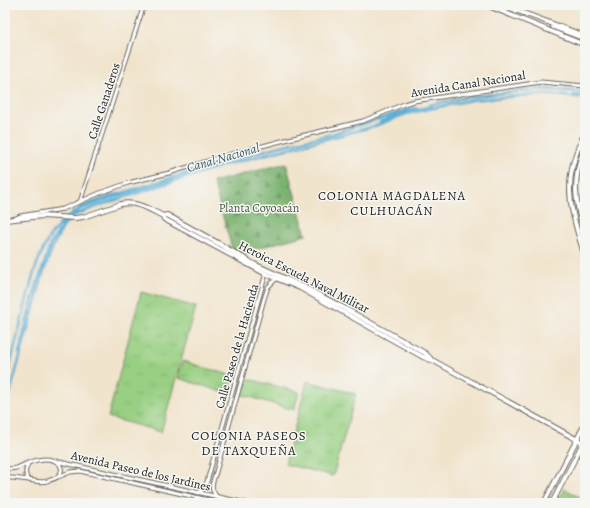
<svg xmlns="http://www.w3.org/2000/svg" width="590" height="508" font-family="Alegreya,serif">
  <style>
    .forest { fill: url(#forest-firs); stroke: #4b6746 }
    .park { fill: url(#park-tufts); stroke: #5a764f }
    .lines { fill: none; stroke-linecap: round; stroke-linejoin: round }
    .canal { stroke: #5aaed6; stroke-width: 2.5 }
    .minor-casing { stroke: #67625a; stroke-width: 5 }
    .major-casing { stroke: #67625a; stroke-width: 6 }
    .minor { stroke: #fff; stroke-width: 3 }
    .major { stroke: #fff; stroke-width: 4 }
    .labels { text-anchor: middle; stroke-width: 3; stroke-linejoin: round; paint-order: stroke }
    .street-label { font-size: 12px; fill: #1c1c1c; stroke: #f6f6f2 }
    .park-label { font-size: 12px; fill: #475b40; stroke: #f6f6f2 }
    .water-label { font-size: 13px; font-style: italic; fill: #355666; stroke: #f6f6f2 }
    .neighbourhood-label { font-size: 13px; letter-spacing: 1px; fill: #1c1c1c; stroke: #f6f6f2 }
  </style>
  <defs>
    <pattern id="forest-firs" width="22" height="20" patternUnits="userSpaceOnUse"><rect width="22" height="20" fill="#7ab270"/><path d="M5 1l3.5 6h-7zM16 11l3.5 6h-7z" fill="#63905b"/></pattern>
    <pattern id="park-tufts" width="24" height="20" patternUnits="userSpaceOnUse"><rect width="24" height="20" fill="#98cf82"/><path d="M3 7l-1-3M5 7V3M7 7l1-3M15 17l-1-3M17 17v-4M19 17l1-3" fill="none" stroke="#82b170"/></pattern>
  </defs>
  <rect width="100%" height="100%" fill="#f6f6f2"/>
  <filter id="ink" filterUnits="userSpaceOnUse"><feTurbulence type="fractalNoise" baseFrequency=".025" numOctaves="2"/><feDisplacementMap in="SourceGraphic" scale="8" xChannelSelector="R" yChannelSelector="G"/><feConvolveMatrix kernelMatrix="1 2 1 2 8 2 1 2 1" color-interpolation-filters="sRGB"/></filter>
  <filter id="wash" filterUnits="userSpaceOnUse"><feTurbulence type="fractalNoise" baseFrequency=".012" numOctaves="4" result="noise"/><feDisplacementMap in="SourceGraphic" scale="16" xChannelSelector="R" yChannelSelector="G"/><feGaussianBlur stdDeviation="0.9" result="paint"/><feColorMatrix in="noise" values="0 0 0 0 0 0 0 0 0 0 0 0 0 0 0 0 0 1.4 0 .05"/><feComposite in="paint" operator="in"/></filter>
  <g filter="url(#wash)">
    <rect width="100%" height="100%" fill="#f1e4cd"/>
    <!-- forest -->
    <path class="forest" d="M 286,163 L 306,235 L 240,253 L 232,249 L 213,182 Z"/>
    <!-- park -->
    <g class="park">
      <path d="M 141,292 L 196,307 L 161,432 L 108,417 Z"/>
      <path d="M 183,361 L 233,376 L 229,394 L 178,378 Z"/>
      <path d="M 244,378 L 299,392 L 294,410 L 240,394 Z"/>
      <path d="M 307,381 L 356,394 L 333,476 L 285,464 Z"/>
      <path d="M 565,489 L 585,500 L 585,503 L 557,503 Z"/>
    </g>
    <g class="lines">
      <!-- canal -->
      <g class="canal">
        <path d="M 574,95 L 585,96"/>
        <path d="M 429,105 L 468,97 L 542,89 L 585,92"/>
        <path d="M 380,122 L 404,112 L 432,106"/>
        <path d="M 78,209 L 81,207 L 99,200 L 222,162 L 281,146 L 332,134 L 406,110 L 416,108"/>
        <path d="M 73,215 L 80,209 L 115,197 L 217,166"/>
        <path d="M 19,353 L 32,300 L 50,245 L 64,223"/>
        <path d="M 5,385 C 11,360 18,335 24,310 C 30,286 36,260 49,238 C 56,227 64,220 74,212"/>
        <path d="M 5,411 L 43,274 L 53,246 L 65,224 L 75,215 L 101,205 L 224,165 L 372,127 L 406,114 L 471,100 L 544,94 L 585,98"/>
      </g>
    </g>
  </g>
  <g filter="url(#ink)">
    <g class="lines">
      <!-- minor casing -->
      <g class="minor-casing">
        <g id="minor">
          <path d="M 80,202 L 144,5"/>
          <path d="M 16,218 L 20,216 L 63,209 L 100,193 L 128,183 L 169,173 L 224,156 L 289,139 L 363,121 L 378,115 L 404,104 L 414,101 L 541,82 L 585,86"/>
          <path d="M 55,461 L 246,503"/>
          <path d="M 5,468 C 16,471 21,465 31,462 C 38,459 46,458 53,460 C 60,462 65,470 58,476 C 56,479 50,480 47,481 C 41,483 35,481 29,480 C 24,475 25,470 28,464"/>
          <path d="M 58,477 L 70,472 L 80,471 L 222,503"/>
          <path d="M 5,478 L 13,478 L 29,480"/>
          <path d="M 198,493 L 204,489 L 206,485 L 266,273"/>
          <path d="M 217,497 C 209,488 213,482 216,472 L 264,299 L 268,287 L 277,278"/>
        </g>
      </g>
      <!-- major casing -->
      <g class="major-casing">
        <g id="major">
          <path d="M 486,5 L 585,45"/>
          <path d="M 502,5 L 585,36"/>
          <path d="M 553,27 L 585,39"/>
          <path d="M 585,134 C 580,141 578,149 575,157 C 563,193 575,223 585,257"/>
          <path d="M 585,147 C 572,179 574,200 585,233"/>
          <path d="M 163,216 L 167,215 L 216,242 L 254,264 L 302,286 L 344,308 L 425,353 L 430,358"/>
          <path d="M 5,220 L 43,216 L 75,218 L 83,217 L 121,204 C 137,201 149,209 163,216 L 164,219 L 266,274 L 300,288 L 423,357 L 434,361 L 452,371 L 585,444"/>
          <path d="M 544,503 L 585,424"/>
          <path d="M 552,503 L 585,439"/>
        </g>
      </g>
      <!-- minor -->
      <use href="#minor" class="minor"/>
      <!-- major -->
      <use href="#major" class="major"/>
    </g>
  </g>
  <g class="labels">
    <!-- street labels -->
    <g class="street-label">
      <text transform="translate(468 84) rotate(-9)" y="4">Avenida Canal Nacional</text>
      <text transform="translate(104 101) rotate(-72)" y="4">Calle Ganaderos</text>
      <text transform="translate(304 277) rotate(27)" y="4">Heroica Escuela Naval Militar</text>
      <text transform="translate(237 346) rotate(-74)" y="4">Calle Paseo de la Hacienda</text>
      <text transform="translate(141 471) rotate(13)" y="4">Avenida Paseo de los Jardines</text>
    </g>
    <!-- park labels -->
    <g class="park-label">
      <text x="259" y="212">Planta Coyoacán</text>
    </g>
    <!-- water labels -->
    <g class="water-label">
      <text transform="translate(223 157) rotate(-16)" y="5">Canal Nacional</text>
    </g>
    <!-- neighbourhood labels -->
    <g class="neighbourhood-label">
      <text x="392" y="200">COLONIA MAGDALENA<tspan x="392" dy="15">CULHUACÁN</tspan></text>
      <text x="249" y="440">COLONIA PASEOS<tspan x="249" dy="15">DE TAXQUEÑA</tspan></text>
    </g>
  </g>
  <!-- margin -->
  <rect width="590" height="508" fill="none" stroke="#f6f6f2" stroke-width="20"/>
</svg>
